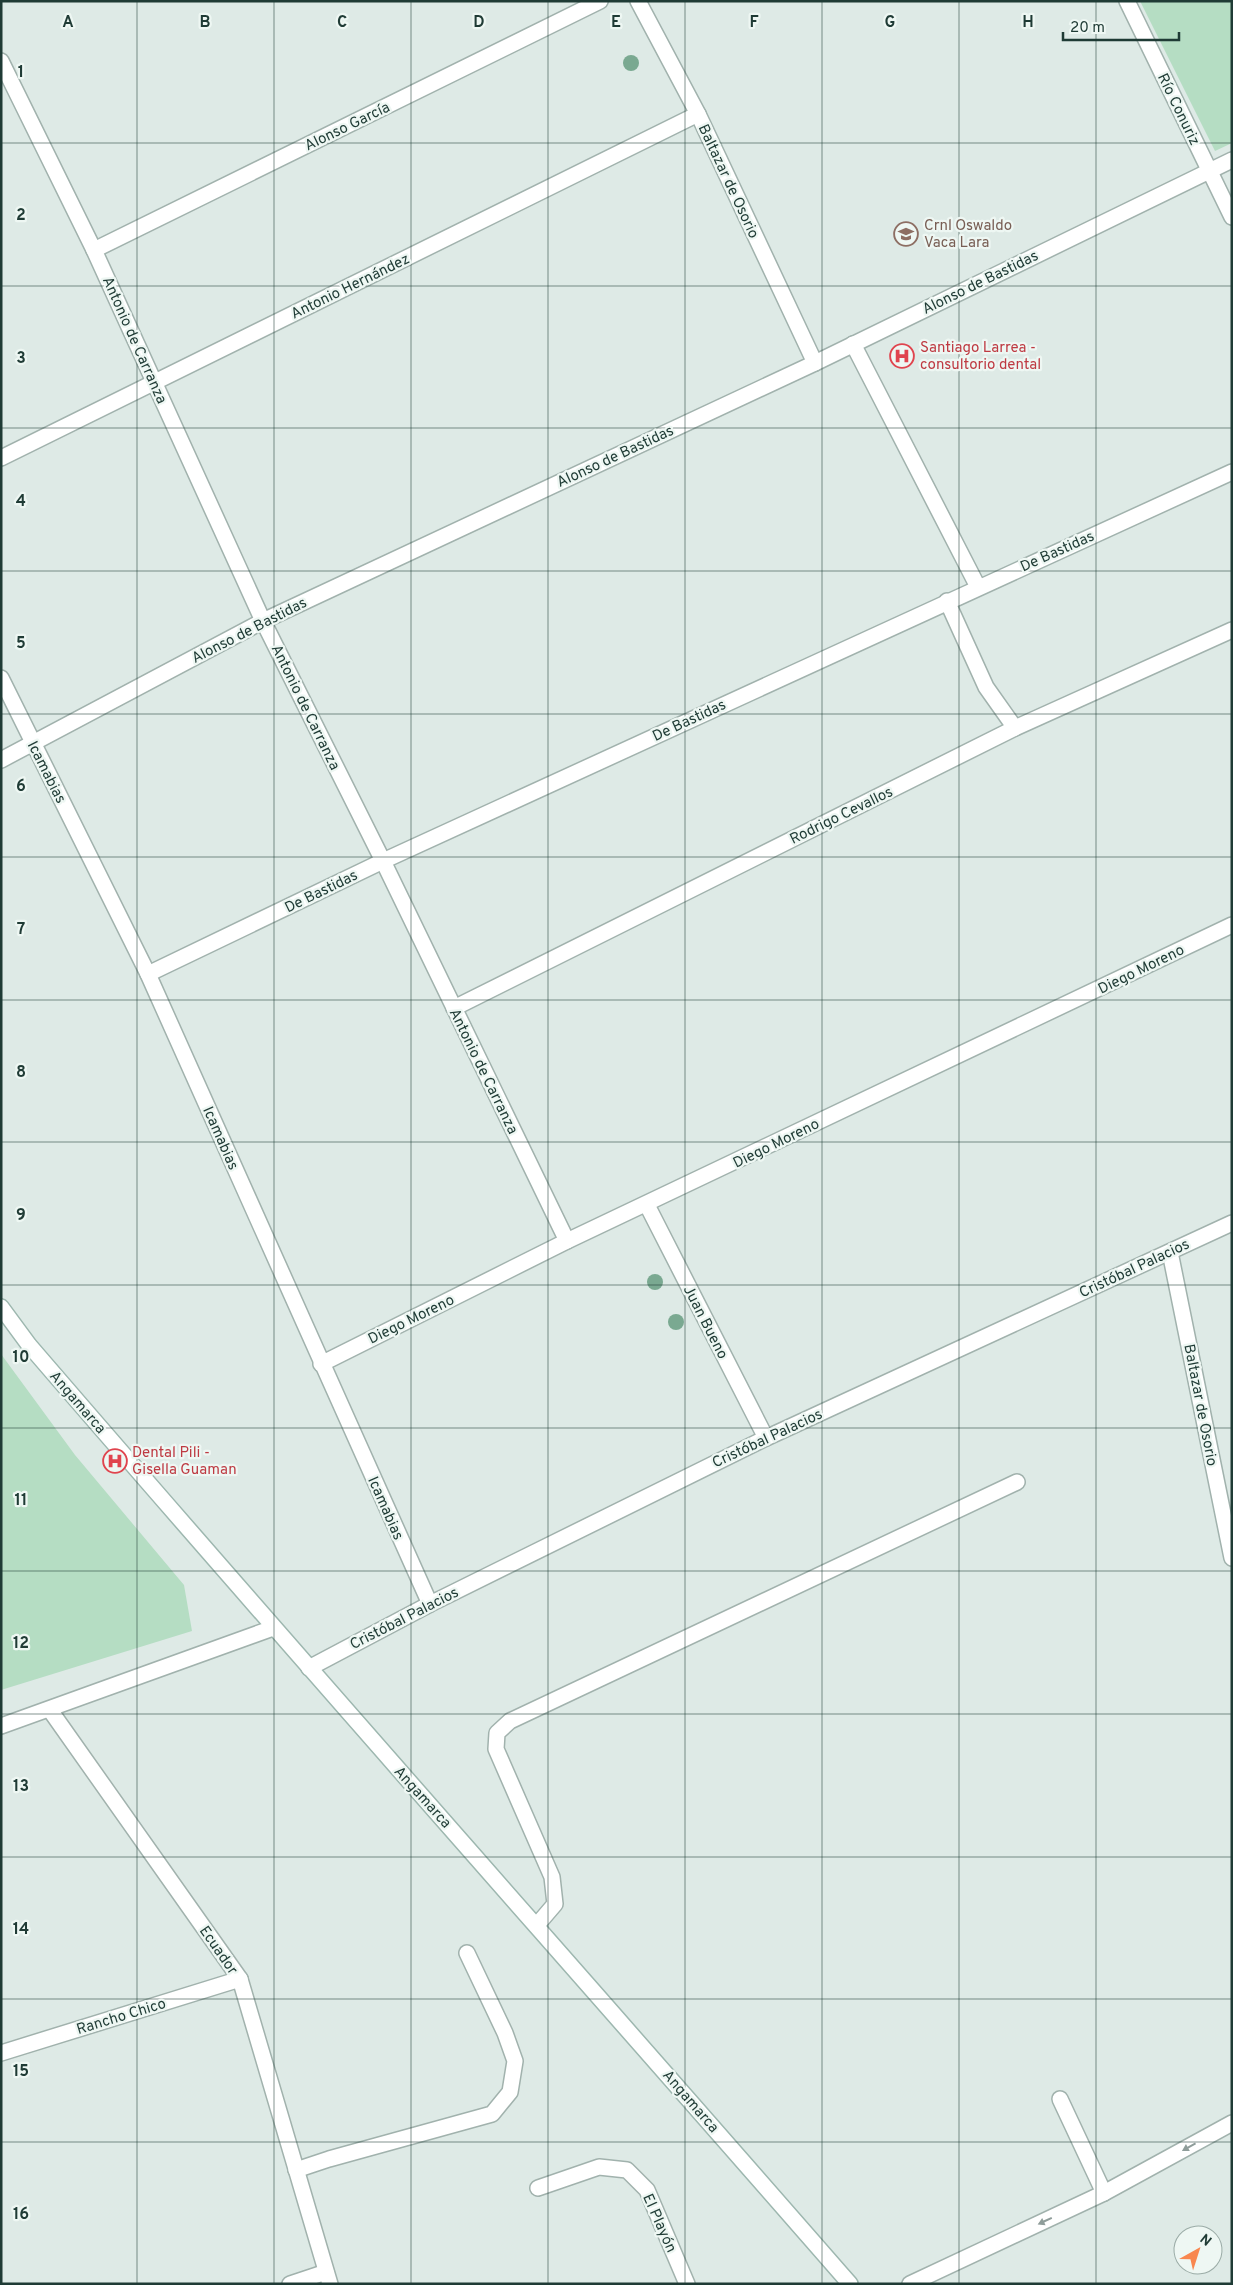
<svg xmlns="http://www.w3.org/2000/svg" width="1233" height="2285" font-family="Overpass,sans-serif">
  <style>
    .green { fill: #b5ddc3 }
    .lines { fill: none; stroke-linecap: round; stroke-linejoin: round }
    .lane-casing { stroke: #a1b2ad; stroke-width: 18 }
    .street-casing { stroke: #a1b2ad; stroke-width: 18 }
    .secondary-casing { stroke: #9db7af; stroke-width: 18 }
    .lane { stroke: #fff; stroke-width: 15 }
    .street { stroke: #fff; stroke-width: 15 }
    .secondary { stroke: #fff; stroke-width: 15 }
    .tree { fill: #7aa991 }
    .oneway { fill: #8f9d9a }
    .grid { fill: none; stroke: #1f3b35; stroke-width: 1; stroke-opacity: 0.55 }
    .labels { text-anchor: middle; stroke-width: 4.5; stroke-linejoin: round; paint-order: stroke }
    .street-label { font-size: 15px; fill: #1f3b35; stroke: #eef7f3 }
    .education-label { font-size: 15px; fill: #785e54; stroke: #eef7f3; text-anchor: start }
    .health-label { font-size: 15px; fill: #be3a42; stroke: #eef7f3; text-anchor: start }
    .grid-label { font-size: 16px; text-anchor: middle; font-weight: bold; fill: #1f3b35; stroke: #eef7f3; stroke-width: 4.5; stroke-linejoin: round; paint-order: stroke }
  </style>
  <rect width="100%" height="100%" fill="#deeae6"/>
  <!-- green -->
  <g class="green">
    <path d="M 1140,1 L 1232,1 L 1232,143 L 1215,151 Z"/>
    <path d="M 1,1354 L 75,1455 L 184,1585 L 192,1631 L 1,1690 Z"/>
  </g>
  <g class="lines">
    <!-- lane casing -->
    <g class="lane-casing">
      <g id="lane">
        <path d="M 1060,2099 L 1104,2193"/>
        <path d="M 296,2170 L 329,2159 L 492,2114 L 510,2092 L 515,2061 L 505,2033 L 467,1953"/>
      </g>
    </g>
    <!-- street casing -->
    <g class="street-casing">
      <g id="street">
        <path d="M 638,1 L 698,114 L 815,363"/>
        <path d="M 1127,1 L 1232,217"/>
        <path d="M 1,61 L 94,250 L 263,621 L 383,861 L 567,1241"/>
        <path d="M 94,250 L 600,1"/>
        <path d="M 853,344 L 978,587"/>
        <path d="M 1,458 L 698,114"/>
        <path d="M 947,601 L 986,687 L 1015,728"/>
        <path d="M 1,678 L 148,974 L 430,1604"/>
        <path d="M 1,760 L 263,621 L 815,363 L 1232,160"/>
        <path d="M 148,974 L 383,861 L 1232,472"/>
        <path d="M 454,1008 L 1015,728 L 1232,630"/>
        <path d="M 647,1205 L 766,1438"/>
        <path d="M 1170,1252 L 1232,1558"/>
        <path d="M 321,1364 L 567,1241 L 1232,925"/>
        <path d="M 309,1668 L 430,1604 L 766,1438 L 1232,1223"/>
        <path d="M 50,1710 L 240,1979 L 330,2284"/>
        <path d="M 1,1726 L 273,1628"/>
        <path d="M 537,1925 L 555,1904 L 552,1877 L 496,1749 L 497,1733 L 510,1721 L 1017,1482"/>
        <path d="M 1,2053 L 240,1979"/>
        <path d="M 538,2188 L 599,2167 L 627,2170 L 647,2190 L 687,2284"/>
        <path d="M 290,2284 L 326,2272"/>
        <path d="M 910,2284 L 1104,2193 L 1232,2123"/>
      </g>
    </g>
    <!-- secondary casing -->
    <g class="secondary-casing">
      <path id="secondary" d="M 1,1307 L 29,1345 C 300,1660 577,1971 850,2284"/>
    </g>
    <!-- lane -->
    <use href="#lane" class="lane"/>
    <!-- street -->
    <use href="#street" class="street"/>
    <!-- secondary -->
    <use href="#secondary" class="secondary"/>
  </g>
  <!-- trees -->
  <g class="tree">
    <circle cx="631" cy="63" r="8"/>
    <circle cx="655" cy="1282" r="8"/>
    <circle cx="676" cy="1322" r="8"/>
  </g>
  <!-- one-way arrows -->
  <defs><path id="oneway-solid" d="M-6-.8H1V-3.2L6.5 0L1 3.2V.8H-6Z" transform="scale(1.25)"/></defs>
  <g class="oneway">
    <use href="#oneway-solid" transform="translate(1189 2147) rotate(151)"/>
    <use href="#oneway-solid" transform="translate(1045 2221) rotate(155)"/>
  </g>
  <!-- grid -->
  <path class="grid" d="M 137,1 L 137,2284M 274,1 L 274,2284M 411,1 L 411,2284M 548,1 L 548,2284M 685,1 L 685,2284M 822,1 L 822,2284M 959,1 L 959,2284M 1096,1 L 1096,2284M 1,143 L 1232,143M 1,286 L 1232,286M 1,428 L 1232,428M 1,571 L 1232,571M 1,714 L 1232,714M 1,857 L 1232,857M 1,1000 L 1232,1000M 1,1142 L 1232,1142M 1,1285 L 1232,1285M 1,1428 L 1232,1428M 1,1571 L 1232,1571M 1,1714 L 1232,1714M 1,1857 L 1232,1857M 1,1999 L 1232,1999M 1,2142 L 1232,2142"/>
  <!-- icons -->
  <defs>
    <g id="school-ring" transform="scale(1.25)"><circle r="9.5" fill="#eef7f3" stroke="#8d6e63" stroke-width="1.5"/><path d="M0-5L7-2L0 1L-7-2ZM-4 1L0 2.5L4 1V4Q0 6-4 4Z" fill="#8d6e63"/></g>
    <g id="hospital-ring" transform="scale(1.25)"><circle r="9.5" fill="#eef7f3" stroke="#e0444e" stroke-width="1.5"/><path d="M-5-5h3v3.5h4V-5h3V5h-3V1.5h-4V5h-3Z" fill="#e0444e"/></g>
  </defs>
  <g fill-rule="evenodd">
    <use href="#school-ring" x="906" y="234"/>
    <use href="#hospital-ring" x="902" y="356"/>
    <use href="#hospital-ring" x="115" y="1461"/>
  </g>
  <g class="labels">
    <!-- street labels -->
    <g class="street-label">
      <text transform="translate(1179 109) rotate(64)" y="5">Río Conuriz</text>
      <text transform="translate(347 126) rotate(-26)" y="5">Alonso García</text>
      <text transform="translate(729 181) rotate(65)" y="5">Baltazar de Osorio</text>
      <text transform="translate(980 282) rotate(-26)" y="5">Alonso de Bastidas</text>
      <text transform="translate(350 286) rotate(-26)" y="5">Antonio Hernández</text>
      <text transform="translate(135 340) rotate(66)" y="5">Antonio de Carranza</text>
      <text transform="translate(615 456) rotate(-25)" y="5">Alonso de Bastidas</text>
      <text transform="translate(1057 551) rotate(-24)" y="5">De Bastidas</text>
      <text transform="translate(249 630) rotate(-27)" y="5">Alonso de Bastidas</text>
      <text transform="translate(306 707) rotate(64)" y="5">Antonio de Carranza</text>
      <text transform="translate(689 720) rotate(-25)" y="5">De Bastidas</text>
      <text transform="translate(47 772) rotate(63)" y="5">Icamabias</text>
      <text transform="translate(841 815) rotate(-26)" y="5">Rodrigo Cevallos</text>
      <text transform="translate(321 891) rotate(-26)" y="5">De Bastidas</text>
      <text transform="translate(1141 969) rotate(-26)" y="5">Diego Moreno</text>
      <text transform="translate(484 1071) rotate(64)" y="5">Antonio de Carranza</text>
      <text transform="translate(221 1138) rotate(66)" y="5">Icamabias</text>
      <text transform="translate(776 1143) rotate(-26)" y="5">Diego Moreno</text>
      <text transform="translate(1134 1268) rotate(-25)" y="5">Cristóbal Palacios</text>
      <text transform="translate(411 1319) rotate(-26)" y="5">Diego Moreno</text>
      <text transform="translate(706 1322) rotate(63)" y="5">Juan Bueno</text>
      <text transform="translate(78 1402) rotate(49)" y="5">Angamarca</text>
      <text transform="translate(1201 1405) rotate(79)" y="5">Baltazar de Osorio</text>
      <text transform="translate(767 1438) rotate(-25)" y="5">Cristóbal Palacios</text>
      <text transform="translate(386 1508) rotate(66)" y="5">Icamabias</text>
      <text transform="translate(404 1618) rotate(-27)" y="5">Cristóbal Palacios</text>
      <text transform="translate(423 1797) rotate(48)" y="5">Angamarca</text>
      <text transform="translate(219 1950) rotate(55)" y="5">Ecuador</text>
      <text transform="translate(121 2016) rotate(-17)" y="5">Rancho Chico</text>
      <text transform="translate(691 2101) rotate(49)" y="5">Angamarca</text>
      <text transform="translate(660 2223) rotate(66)" y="5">El Playón</text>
    </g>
    <!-- education labels -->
    <g class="education-label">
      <text x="924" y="230">Crnl Oswaldo<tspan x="924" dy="17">Vaca Lara</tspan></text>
    </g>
    <!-- health labels -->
    <g class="health-label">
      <text x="920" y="352">Santiago Larrea -<tspan x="920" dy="17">consultorio dental</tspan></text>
      <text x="132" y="1457">Dental Pili -<tspan x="132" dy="17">Gisella Guaman</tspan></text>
    </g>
  </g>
  <g class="grid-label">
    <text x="68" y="27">A</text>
    <text x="205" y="27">B</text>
    <text x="342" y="27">C</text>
    <text x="479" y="27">D</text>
    <text x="616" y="27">E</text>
    <text x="754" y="27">F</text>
    <text x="890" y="27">G</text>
    <text x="1028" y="27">H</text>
    <text x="21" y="77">1</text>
    <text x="21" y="220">2</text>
    <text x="21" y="363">3</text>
    <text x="21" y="506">4</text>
    <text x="21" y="648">5</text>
    <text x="21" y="791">6</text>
    <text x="21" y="934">7</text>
    <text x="21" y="1077">8</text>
    <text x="21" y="1220">9</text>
    <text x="21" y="1362">10</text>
    <text x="21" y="1505">11</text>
    <text x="21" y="1648">12</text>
    <text x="21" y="1791">13</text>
    <text x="21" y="1934">14</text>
    <text x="21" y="2076">15</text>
    <text x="21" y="2219">16</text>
  </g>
  <!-- border -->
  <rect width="1233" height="2285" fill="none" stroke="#1f3b35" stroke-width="5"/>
  <!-- north arrow -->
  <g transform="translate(1198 2250) rotate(39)"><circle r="24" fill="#eef7f3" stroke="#9baca7"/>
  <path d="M0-4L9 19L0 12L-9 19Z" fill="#f8874f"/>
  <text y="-8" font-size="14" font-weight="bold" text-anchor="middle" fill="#1f3b35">N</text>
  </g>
  <!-- scale -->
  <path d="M1063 32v8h116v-8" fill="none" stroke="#1f3b35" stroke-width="2.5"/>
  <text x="1070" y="32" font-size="15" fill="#1f3b35" stroke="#eef7f3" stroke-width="4" paint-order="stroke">20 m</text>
</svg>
